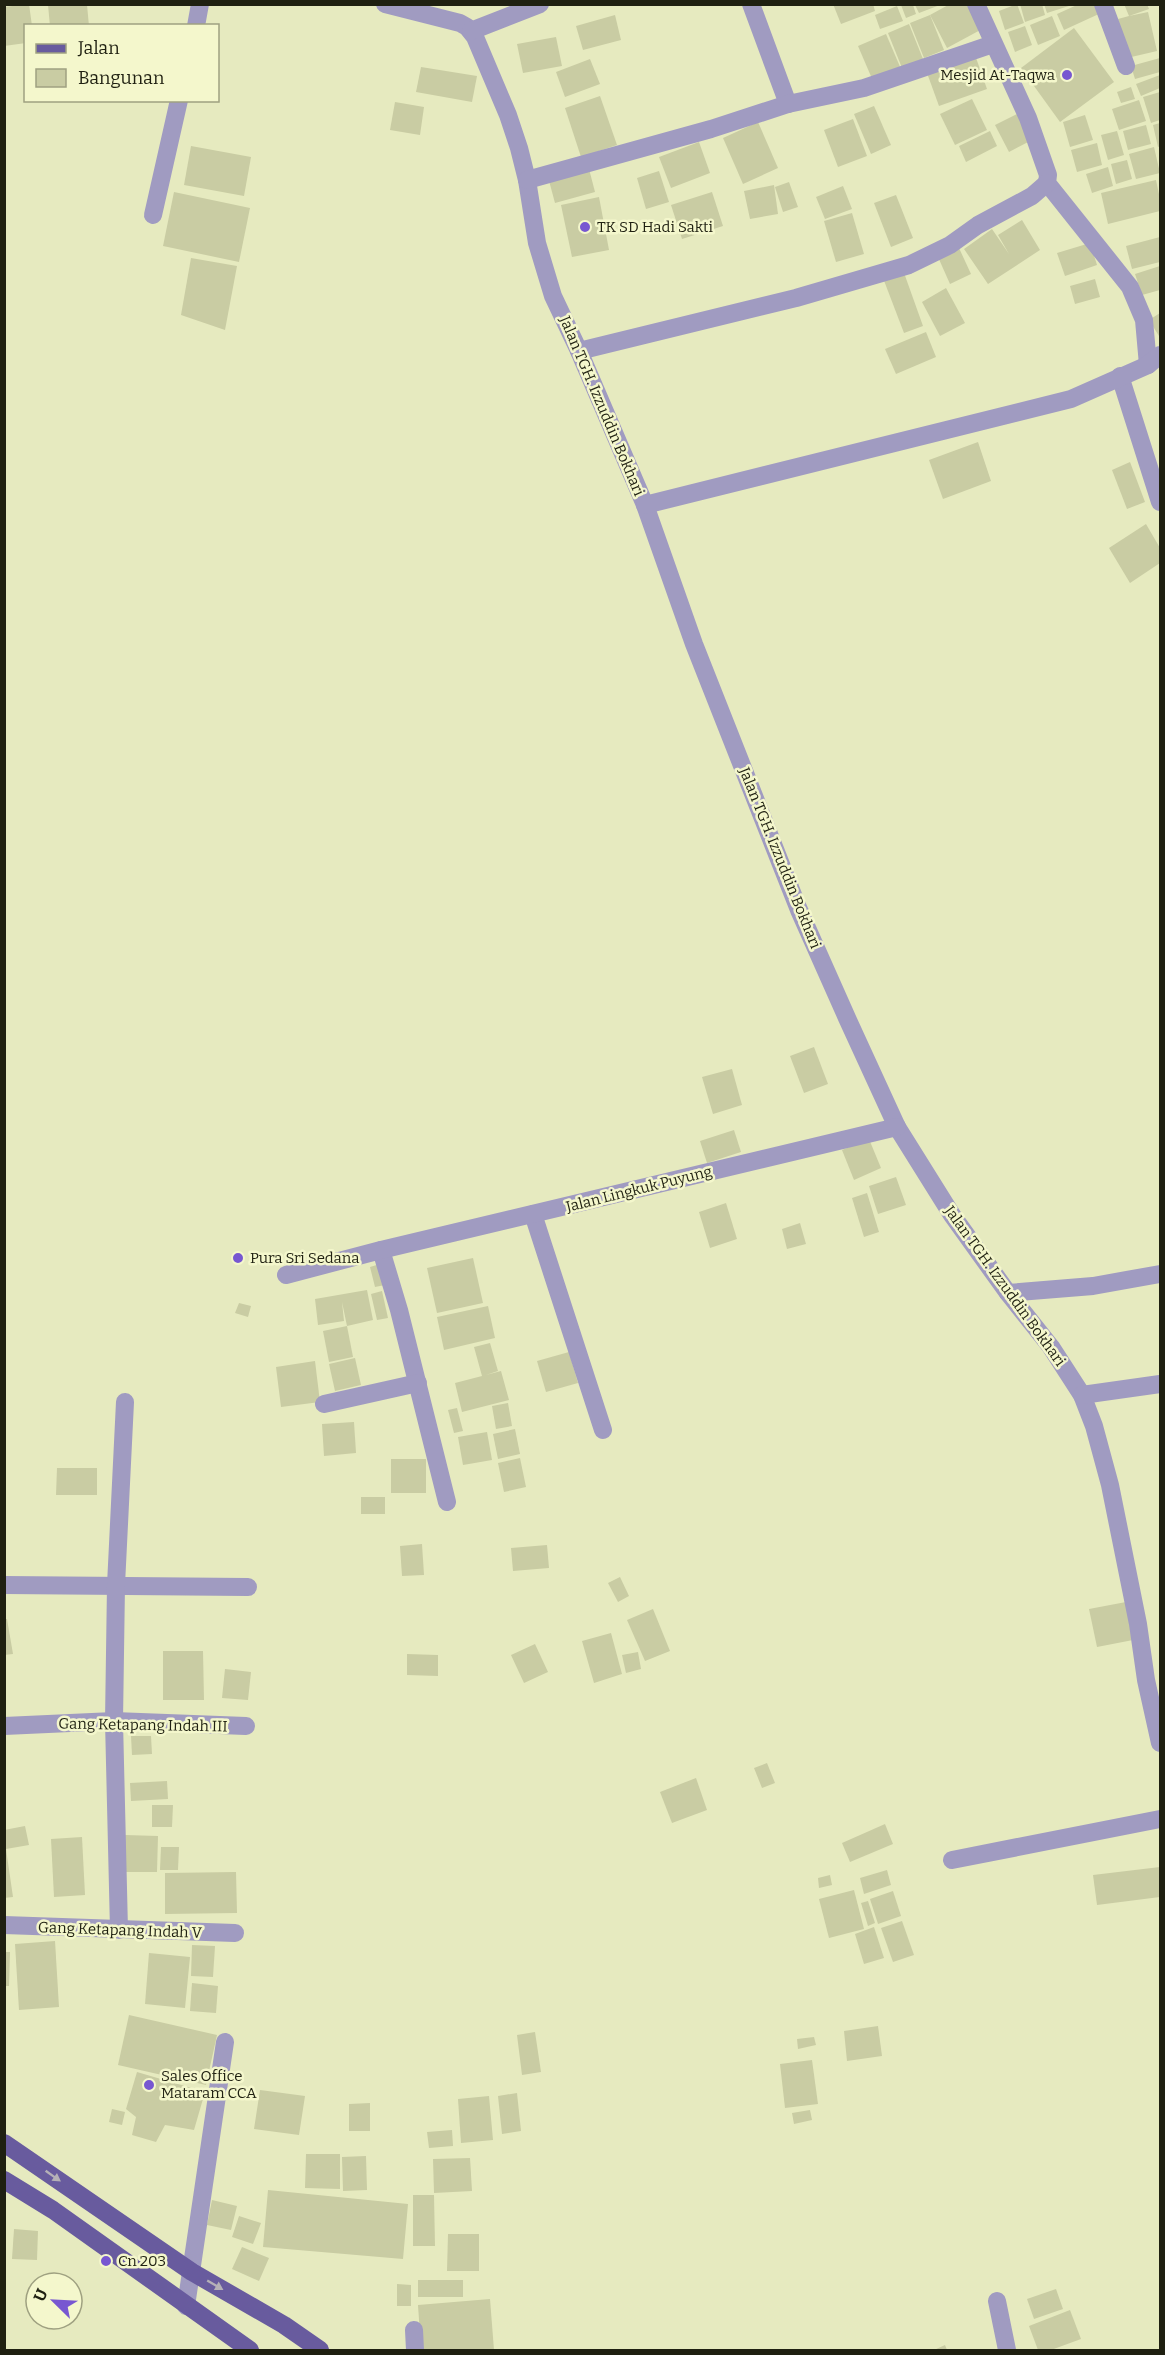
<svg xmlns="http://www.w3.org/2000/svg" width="1165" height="2355" font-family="Bitter,serif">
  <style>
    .building { fill: #c9cca3 }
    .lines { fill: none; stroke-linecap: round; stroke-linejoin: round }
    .minor { stroke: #a09bc1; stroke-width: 18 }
    .major { stroke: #685b9e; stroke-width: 18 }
    .oneway { fill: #b5b1b7 }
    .poi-dot { fill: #7757d1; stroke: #f4f7cc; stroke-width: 2 }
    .labels { text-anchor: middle; stroke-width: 5; stroke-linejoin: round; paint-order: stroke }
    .poi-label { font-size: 15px; fill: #1f2011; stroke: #f4f7cc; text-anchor: start }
    .street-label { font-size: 15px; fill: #1f2011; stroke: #f4f7cc }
  </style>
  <rect width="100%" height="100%" fill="#e6eabf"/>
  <!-- building -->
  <g class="building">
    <path d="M 29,4 L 32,26 L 26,26 L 26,43 L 4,46 L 4,7 Z"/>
    <path d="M 833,4 L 873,4 L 875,11 L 841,24 Z"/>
    <path d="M 950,4 L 972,4 L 984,28 L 947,48 L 930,15 Z"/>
    <path d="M 1017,4 L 1024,23 L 1005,30 L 999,11 Z"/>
    <path d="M 1020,4 L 1042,4 L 1045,15 L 1025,22 Z"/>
    <path d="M 1044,4 L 1072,4 L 1072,5 L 1047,13 Z"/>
    <path d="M 1124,4 L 1147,4 L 1149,9 L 1129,16 L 1148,12 L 1157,51 L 1127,58 L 1118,19 L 1129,16 Z"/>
    <path d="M 48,5 L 87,5 L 89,26 L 50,26 Z"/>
    <path d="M 901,5 L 913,5 L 916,14 L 906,18 Z"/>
    <path d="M 915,5 L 940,5 L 919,13 Z"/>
    <path d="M 1077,5 L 1097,5 L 1101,13 L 1064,30 L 1057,14 Z"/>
    <path d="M 897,6 L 903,21 L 880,29 L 875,15 Z"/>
    <path d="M 615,15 L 621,40 L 583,50 L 576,26 Z"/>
    <path d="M 930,15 L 944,50 L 924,58 L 910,23 Z"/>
    <path d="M 1052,16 L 1060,36 L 1038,45 L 1030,25 Z"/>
    <path d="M 909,24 L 923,59 L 902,68 L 888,33 Z"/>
    <path d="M 1025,26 L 1032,45 L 1015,52 L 1008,32 Z"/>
    <path d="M 1074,28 L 1114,82 L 1060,122 L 1021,68 Z"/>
    <path d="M 886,34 L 901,69 L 873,81 L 858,46 Z"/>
    <path d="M 556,37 L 562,66 L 523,73 L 517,44 Z"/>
    <path d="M 975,55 L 987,89 L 939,106 L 927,73 Z"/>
    <path d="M 1160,58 L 1160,72 L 1135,79 L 1131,66 Z"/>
    <path d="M 590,59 L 600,84 L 565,97 L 556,72 Z"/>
    <path d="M 421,67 L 477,76 L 472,102 L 416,92 Z"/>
    <path d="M 1160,75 L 1160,88 L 1141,96 L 1136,84 Z"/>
    <path d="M 1131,87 L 1135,99 L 1121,103 L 1117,92 Z"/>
    <path d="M 1160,92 L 1160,120 L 1151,123 L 1143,97 Z"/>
    <path d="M 600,96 L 617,145 L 581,157 L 565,108 Z"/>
    <path d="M 972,99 L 987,130 L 955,145 L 940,114 Z"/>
    <path d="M 1139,100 L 1146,121 L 1119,130 L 1112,109 Z"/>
    <path d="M 395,102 L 424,107 L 420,135 L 390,130 Z"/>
    <path d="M 874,106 L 891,145 L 871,154 L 854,114 Z"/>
    <path d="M 1019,113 L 1032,140 L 1009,152 L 995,125 Z"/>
    <path d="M 1085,115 L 1093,140 L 1070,147 L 1063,122 Z"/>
    <path d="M 853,119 L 867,156 L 838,167 L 824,130 Z"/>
    <path d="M 758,122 L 778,168 L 743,184 L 723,138 Z"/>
    <path d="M 1160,123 L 1160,146 L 1158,147 L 1153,125 Z"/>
    <path d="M 1146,125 L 1151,144 L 1128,150 L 1123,131 Z"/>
    <path d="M 990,131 L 997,146 L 966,162 L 959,146 Z"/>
    <path d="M 1117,131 L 1124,155 L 1108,160 L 1101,135 Z"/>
    <path d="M 699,142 L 710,173 L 671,188 L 659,157 Z"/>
    <path d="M 1097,143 L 1102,165 L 1077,172 L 1071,150 Z"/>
    <path d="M 191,146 L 251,157 L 244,196 L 184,185 Z"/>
    <path d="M 1154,147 L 1160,173 L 1136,179 L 1129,154 Z"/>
    <path d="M 1127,160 L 1132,179 L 1116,184 L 1111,164 Z"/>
    <path d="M 588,165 L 595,192 L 555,203 L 548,177 Z"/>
    <path d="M 1108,167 L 1113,186 L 1092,193 L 1086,174 Z"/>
    <path d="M 659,171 L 669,202 L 646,209 L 637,178 Z"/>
    <path d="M 1156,180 L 1160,199 L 1160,211 L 1108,224 L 1101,193 Z"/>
    <path d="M 789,182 L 798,207 L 783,212 L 775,187 Z"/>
    <path d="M 774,185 L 778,214 L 750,219 L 744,191 Z"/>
    <path d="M 843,186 L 852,209 L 825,219 L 816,197 Z"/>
    <path d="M 174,192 L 250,208 L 239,262 L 163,246 Z"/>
    <path d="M 712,192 L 723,226 L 682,239 L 671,205 Z"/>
    <path d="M 896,195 L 913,238 L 891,247 L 874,203 Z"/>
    <path d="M 599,197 L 609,250 L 572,257 L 561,205 Z"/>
    <path d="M 852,213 L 864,254 L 836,262 L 824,221 Z"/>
    <path d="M 1022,220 L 1040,250 L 988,284 L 964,249 L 992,229 L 1009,254 L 998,235 Z"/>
    <path d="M 1160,237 L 1160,262 L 1132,269 L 1126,246 Z"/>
    <path d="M 1090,243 L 1097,265 L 1065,276 L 1057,253 Z"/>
    <path d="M 959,248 L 971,274 L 950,284 L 938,257 Z"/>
    <path d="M 191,258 L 237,266 L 225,330 L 181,315 Z"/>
    <path d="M 1160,266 L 1160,290 L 1142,295 L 1135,274 Z"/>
    <path d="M 903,270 L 923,326 L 904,333 L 883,278 Z"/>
    <path d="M 1095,279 L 1100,297 L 1075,304 L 1070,286 Z"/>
    <path d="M 946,288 L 965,323 L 940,336 L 922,302 Z"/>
    <path d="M 1160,313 L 1160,335 L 1159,336 L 1149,320 Z"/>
    <path d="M 926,332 L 936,357 L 896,374 L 885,349 Z"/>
    <path d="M 978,442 L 991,481 L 943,499 L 929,460 Z"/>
    <path d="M 1130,462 L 1145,502 L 1127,509 L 1112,470 Z"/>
    <path d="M 1146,524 L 1160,548 L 1160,563 L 1130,583 L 1109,548 Z"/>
    <path d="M 814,1047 L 828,1084 L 804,1093 L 790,1056 Z"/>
    <path d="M 732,1069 L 742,1105 L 713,1114 L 702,1077 Z"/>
    <path d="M 734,1130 L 741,1152 L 707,1163 L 700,1141 Z"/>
    <path d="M 869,1139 L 881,1168 L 854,1180 L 842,1150 Z"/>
    <path d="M 896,1177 L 906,1205 L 878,1214 L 869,1186 Z"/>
    <path d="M 867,1193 L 879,1232 L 864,1237 L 852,1198 Z"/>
    <path d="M 726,1203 L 737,1239 L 710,1248 L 699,1212 Z"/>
    <path d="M 800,1223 L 806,1244 L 787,1249 L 782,1229 Z"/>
    <path d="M 473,1258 L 483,1303 L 437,1313 L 427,1268 Z"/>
    <path d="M 380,1264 L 385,1285 L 375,1287 L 370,1267 Z"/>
    <path d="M 367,1290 L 373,1320 L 347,1326 L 342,1302 L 344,1321 L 318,1325 L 315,1299 Z"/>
    <path d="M 382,1291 L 388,1318 L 377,1320 L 371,1294 Z"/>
    <path d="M 239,1303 L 251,1306 L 248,1317 L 235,1313 Z"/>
    <path d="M 488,1306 L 495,1338 L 444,1350 L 437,1317 Z"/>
    <path d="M 347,1326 L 353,1357 L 329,1362 L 323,1331 Z"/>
    <path d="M 490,1343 L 498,1371 L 486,1375 L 501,1371 L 509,1400 L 462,1412 L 455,1383 L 482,1376 L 474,1347 Z"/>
    <path d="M 569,1352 L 578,1383 L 546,1392 L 537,1361 Z"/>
    <path d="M 355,1358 L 361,1385 L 335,1391 L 329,1364 Z"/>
    <path d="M 315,1361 L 320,1402 L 281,1407 L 276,1367 Z"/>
    <path d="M 508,1403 L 512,1426 L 496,1429 L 492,1406 Z"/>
    <path d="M 457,1408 L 463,1431 L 454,1433 L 448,1410 Z"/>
    <path d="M 354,1422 L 356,1453 L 324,1456 L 322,1424 Z"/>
    <path d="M 515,1429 L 520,1454 L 498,1459 L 493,1434 Z"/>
    <path d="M 487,1432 L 492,1460 L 463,1465 L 458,1437 Z"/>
    <path d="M 520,1458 L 526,1487 L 504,1492 L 498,1463 Z"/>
    <rect x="391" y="1459" width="35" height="34"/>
    <path d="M 57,1468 L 97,1468 L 97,1495 L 56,1495 Z"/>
    <rect x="361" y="1497" width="24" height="17"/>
    <path d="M 422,1544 L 424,1575 L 402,1576 L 400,1546 Z"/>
    <path d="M 547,1545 L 549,1568 L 513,1571 L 511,1548 Z"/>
    <path d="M 620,1577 L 629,1596 L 618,1602 L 608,1583 Z"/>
    <path d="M 1126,1602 L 1133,1640 L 1097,1647 L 1089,1609 Z"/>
    <path d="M 653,1609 L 670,1651 L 645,1661 L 627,1620 Z"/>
    <path d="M 4,1619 L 7,1619 L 13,1654 L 4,1655 Z"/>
    <path d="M 611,1633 L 622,1674 L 594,1683 L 582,1641 Z"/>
    <path d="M 535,1644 L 548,1672 L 524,1683 L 511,1655 Z"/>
    <path d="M 163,1651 L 203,1651 L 204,1700 L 163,1700 Z"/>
    <path d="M 638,1652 L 641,1669 L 626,1673 L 622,1655 Z"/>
    <path d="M 407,1654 L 438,1655 L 438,1676 L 407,1675 Z"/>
    <path d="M 225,1669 L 251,1672 L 248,1700 L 222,1698 Z"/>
    <path d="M 131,1736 L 151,1736 L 152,1754 L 132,1755 Z"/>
    <path d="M 767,1763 L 775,1783 L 762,1788 L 754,1768 Z"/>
    <path d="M 696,1778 L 707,1810 L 672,1823 L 660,1792 Z"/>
    <path d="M 167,1781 L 168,1799 L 131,1801 L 130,1783 Z"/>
    <path d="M 152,1805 L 173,1805 L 172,1827 L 152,1827 Z"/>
    <path d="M 885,1824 L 893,1844 L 850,1862 L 842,1843 Z"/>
    <path d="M 25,1826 L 29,1845 L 6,1849 L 13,1897 L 4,1898 L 4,1830 Z"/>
    <path d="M 125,1835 L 158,1836 L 157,1872 L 125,1872 Z"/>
    <path d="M 82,1837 L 85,1895 L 54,1897 L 51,1839 Z"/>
    <path d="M 161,1847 L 179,1847 L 178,1870 L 160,1870 Z"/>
    <path d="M 1160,1867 L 1160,1897 L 1097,1905 L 1093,1875 Z"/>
    <path d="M 887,1870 L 891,1885 L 864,1894 L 860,1878 Z"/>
    <path d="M 236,1872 L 237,1913 L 165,1914 L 165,1873 Z"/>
    <path d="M 830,1875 L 832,1885 L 819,1888 L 818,1878 Z"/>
    <path d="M 854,1890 L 864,1929 L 829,1938 L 819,1899 Z"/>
    <path d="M 893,1891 L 901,1916 L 878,1924 L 870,1899 Z"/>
    <path d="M 868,1901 L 875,1923 L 868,1926 L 861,1903 Z"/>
    <path d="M 902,1921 L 914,1955 L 893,1962 L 881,1928 Z"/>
    <path d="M 874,1927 L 884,1958 L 864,1964 L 855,1934 Z"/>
    <path d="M 55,1941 L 59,2007 L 19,2010 L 15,1944 Z"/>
    <path d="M 192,1945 L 215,1946 L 213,1977 L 191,1976 Z"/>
    <path d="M 4,1952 L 10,1952 L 9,1986 L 4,1986 Z"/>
    <path d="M 149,1953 L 190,1957 L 185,2008 L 145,2004 Z"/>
    <path d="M 192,1983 L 218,1986 L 216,2013 L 190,2011 Z"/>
    <path d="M 129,2015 L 217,2035 L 206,2085 L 118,2065 Z"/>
    <path d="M 878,2026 L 882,2056 L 847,2061 L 844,2031 Z"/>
    <path d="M 535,2032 L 541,2072 L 522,2075 L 517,2035 Z"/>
    <path d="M 814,2037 L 816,2045 L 798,2049 L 797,2039 Z"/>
    <path d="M 812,2060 L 818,2104 L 785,2108 L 780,2064 Z"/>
    <path d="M 137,2072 L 205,2092 L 194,2130 L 165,2125 L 156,2142 L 132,2135 L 136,2117 L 126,2109 Z"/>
    <path d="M 260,2090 L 305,2096 L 299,2135 L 254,2129 Z"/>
    <path d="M 517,2093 L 521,2131 L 502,2134 L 498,2096 Z"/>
    <path d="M 489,2096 L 493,2140 L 461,2143 L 458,2099 Z"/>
    <path d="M 370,2103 L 370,2131 L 349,2131 L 349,2104 Z"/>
    <path d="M 112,2109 L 125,2112 L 122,2125 L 109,2122 Z"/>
    <path d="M 810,2110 L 812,2120 L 794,2124 L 792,2113 Z"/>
    <path d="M 452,2130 L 453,2146 L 429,2148 L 427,2132 Z"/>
    <path d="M 306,2154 L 340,2154 L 340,2189 L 305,2188 Z"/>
    <path d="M 366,2156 L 367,2190 L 343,2191 L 342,2157 Z"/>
    <path d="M 470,2158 L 472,2191 L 434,2193 L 433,2159 Z"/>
    <path d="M 268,2190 L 408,2204 L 403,2259 L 263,2247 Z"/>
    <path d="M 413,2195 L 434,2195 L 435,2246 L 413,2246 Z"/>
    <path d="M 212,2200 L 237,2206 L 231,2230 L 207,2225 Z"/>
    <path d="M 239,2216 L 261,2223 L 253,2244 L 232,2237 Z"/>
    <path d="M 14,2229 L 38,2231 L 37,2260 L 12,2259 Z"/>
    <path d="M 448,2234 L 479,2234 L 479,2271 L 447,2271 Z"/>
    <path d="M 242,2247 L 269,2258 L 259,2281 L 232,2269 Z"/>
    <rect x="418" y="2280" width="45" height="17"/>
    <path d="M 397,2284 L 411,2285 L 411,2306 L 397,2306 Z"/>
    <path d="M 1056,2289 L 1063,2309 L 1034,2319 L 1027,2299 Z"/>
    <path d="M 490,2299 L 494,2350 L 421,2350 L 418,2305 Z"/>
    <path d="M 1070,2310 L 1081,2339 L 1051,2350 L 1038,2350 L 1029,2326 Z"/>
    <path d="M 945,2345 L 947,2350 L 934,2350 Z"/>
  </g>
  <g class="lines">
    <!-- minor -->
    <g class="minor">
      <path d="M 385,4 L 460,23 L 467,27 L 475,37 L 508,115 L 519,148 L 527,180 L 537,243 L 553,296 L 579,351 L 645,505 L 694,644 L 799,910 L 847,1018 L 897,1127 L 952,1215 L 1008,1293 L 1051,1347 L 1082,1395 L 1094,1426 L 1110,1485 L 1138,1624 L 1146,1680 L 1160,1743"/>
      <path d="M 751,4 L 788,104"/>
      <path d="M 976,4 L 1028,118 L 1048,175 L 1047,183 L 1130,287 L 1144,320 L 1148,365"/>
      <path d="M 1103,4 L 1126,66"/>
      <path d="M 196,26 L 200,4"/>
      <path d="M 471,31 L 540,4"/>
      <path d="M 527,180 L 711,129 L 788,104 L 864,88 L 993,44"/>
      <path d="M 153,215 L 179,100"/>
      <path d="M 579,351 L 796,298 L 909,265 L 950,245 L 978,225 L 1032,196 L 1047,183"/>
      <path d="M 1120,376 L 1160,502"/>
      <path d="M 645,505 L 1071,399 L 1148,365 L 1160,355"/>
      <path d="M 533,1214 L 603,1430"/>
      <path d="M 381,1250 L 399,1310 L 447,1502"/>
      <path d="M 286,1275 L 381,1250 L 897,1127"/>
      <path d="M 1008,1293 L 1093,1286 L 1160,1274"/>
      <path d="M 1082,1395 L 1160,1384"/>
      <path d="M 324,1404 L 418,1383"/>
      <path d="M 4,1585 L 248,1587"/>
      <path d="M 4,1726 L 114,1721 L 246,1726"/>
      <path d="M 952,1860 L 1160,1819"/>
      <path d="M 4,1925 L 235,1933"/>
      <path d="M 119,1930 L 114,1721 L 116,1585 L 125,1402"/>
      <path d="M 997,2301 L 1007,2350"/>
      <path d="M 186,2306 L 225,2042"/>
      <path d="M 414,2330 L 415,2350"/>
    </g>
    <!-- major -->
    <g class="major">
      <path d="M 4,2143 L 192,2272 L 284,2325 L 320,2350"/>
      <path d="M 4,2180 L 53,2210 L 250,2350"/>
    </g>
  </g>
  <!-- one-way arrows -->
  <defs><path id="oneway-solid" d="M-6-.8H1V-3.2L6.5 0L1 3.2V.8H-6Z" transform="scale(1.5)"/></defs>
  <g class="oneway">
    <use href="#oneway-solid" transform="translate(53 2176) rotate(35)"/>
    <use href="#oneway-solid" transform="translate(215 2285) rotate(30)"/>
  </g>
  <!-- markers -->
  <g class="poi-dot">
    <circle cx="1067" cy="75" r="6"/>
    <circle cx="585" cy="227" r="6"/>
    <circle cx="238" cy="1258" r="6"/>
    <circle cx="149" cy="2085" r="6"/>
    <circle cx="106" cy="2261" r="6"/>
  </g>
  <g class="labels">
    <!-- poi labels -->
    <g class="poi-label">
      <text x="1055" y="80" text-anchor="end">Mesjid At-Taqwa</text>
      <text x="597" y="232">TK SD Hadi Sakti</text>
      <text x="250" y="1263">Pura Sri Sedana</text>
      <text x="161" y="2081">Sales Office<tspan x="161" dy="17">Mataram CCA</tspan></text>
      <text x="118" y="2266">Cn 203</text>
    </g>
    <!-- street labels -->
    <g class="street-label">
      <text transform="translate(602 406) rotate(67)" y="5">Jalan TGH. Izzuddin Bokhari</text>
      <text transform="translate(780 858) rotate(68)" y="5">Jalan TGH. Izzuddin Bokhari</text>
      <text transform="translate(639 1189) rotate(-14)" y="5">Jalan Lingkuk Puyung</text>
      <text transform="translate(1005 1286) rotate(54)" y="5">Jalan TGH. Izzuddin Bokhari</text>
      <text transform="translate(143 1725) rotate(1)" y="5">Gang Ketapang Indah III</text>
      <text transform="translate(120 1930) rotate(2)" y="5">Gang Ketapang Indah V</text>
    </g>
  </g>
  <!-- border -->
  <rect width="1165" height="2355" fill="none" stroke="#1f2011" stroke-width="12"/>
  <!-- legend -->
  <rect x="24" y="24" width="195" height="78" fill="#f4f7cc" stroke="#9fa181" stroke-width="1.5"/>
  <rect x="36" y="44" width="30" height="9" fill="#685b9e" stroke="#9fa181" stroke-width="1.5"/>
  <text x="78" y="54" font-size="18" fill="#1f2011">Jalan</text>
  <rect x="36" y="69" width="30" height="18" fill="#c9cca3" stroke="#9fa181" stroke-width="1.5"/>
  <text x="78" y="84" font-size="18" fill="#1f2011">Bangunan</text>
  <!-- north arrow -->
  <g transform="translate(54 2301) rotate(294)"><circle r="28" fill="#f4f7cc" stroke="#9fa181" stroke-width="1.5"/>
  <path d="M0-4.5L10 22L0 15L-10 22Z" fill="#7757d1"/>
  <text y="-9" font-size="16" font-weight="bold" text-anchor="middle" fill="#1f2011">U</text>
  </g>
</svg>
